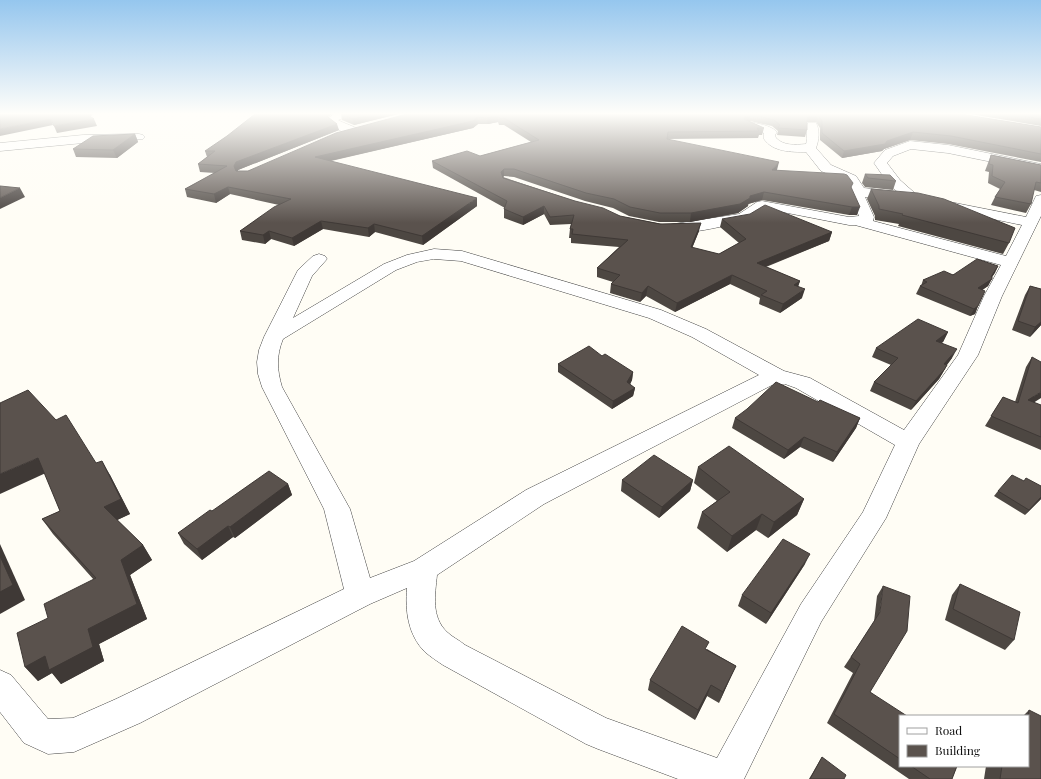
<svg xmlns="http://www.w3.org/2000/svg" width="1041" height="779" font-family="'Playfair Display',serif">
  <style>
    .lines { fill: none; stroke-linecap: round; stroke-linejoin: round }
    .minor-casing { stroke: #444; stroke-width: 1 }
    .minor { fill: #fff; fill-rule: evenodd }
    .wall { fill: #4d4742 }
    .shaded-wall { fill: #3f3936 }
    .building { fill: #5a524d; stroke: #3f3936 }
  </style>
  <rect width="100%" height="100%" fill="#fffdf5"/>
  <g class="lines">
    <!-- minor casing -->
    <g class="minor-casing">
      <g id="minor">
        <path d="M 334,114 L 350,114 L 349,116 L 338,120 C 345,124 355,126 360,131 L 358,133 C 348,136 332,128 326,120 Z"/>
        <path d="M 750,122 C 759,124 770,125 777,132 L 775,135 L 776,138 C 784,146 795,145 806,144 C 809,137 804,129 808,123 L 816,123 C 820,130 819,140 816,148 L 831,165 L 856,176 L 864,188 L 898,192 L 890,186 L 874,163 L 885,150 L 910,141 L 948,145 L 1041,164 L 1041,172 L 948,153 L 911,149 L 893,156 L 887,163 L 900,180 L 917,195 L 915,198 L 910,199 L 904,197 L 898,200 L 865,197 L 874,217 L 873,221 L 1006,256 L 1022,225 L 940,208 L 938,205 L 940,202 L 945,201 L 1026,217 L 1036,196 L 1041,195 L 1041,216 L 1002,296 L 978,355 L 919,444 L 886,518 L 821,622 L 744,779 L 678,779 L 598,749 L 586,744 L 443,665 C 437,661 431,657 425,652 C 408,635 405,611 407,588 L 370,604 L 140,723 L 74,752 L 48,754 L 24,743 L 0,712 L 0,670 L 11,675 L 48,719 L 73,718 L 116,699 L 344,589 L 324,509 L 262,387 L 258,374 L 257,362 L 259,350 L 264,337 L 298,270 L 313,256 L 319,254 L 325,256 L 327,259 L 312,276 L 293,318 L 384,264 L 407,255 L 434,249 L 462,251 L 661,310 L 706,329 L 784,371 L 810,378 L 904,430 L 958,355 L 984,296 L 1001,265 L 855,225 L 849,225 L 767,209 L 748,221 L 743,222 C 721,226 688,236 667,231 L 665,228 L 667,225 L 739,214 L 757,202 L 762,201 L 849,217 L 859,216 L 850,194 L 852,191 L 846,182 L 821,171 L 806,152 C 791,152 773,152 764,139 L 764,133 L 746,127 L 744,125 L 746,123 ZM 434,259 L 461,261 L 649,318 L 692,337 L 759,375 L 526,490 L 414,561 L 370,578 L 350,509 L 282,387 C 277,370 276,356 283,339 L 396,270 L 417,262 ZM 785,384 L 796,388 L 895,445 L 863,512 L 801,604 L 717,758 L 606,718 L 465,645 C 459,640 452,637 447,632 C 431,617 435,595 437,575 L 544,504 L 772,385 Z"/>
        <path d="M 139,134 L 143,135 L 145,137 L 143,139 L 83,143 L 0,151 L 0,143 L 83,135 Z"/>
      </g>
    </g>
    <!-- minor -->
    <use href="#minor" class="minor"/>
  </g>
  <!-- wall -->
  <g class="wall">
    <path d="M 341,114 L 398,114 L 354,125 L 342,120 Z"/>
    <path d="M 407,114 L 960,114 L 1041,127 L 1041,162 L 948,144 L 910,140 L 884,149 L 882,151 L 842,158 L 820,140 L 820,128 L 816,122 L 807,122 L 807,130 L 805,137 L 777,135 L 778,131 L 772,126 L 750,121 L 748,121 L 764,128 L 762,135 L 759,135 L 758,138 L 667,139 L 777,170 L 776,171 L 851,187 L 857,215 L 849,215 L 762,200 L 748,204 L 748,206 L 738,213 L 690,222 L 659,222 L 629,216 L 613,208 L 585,201 L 514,177 L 504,176 L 503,177 L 620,216 L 699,231 L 692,248 L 719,254 L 739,243 L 720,227 L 722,219 L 832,232 L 829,241 L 766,267 L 800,281 L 798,286 L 802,298 L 780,313 L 759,304 L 760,298 L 730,284 L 675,312 L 646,296 L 640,302 L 610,293 L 611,284 L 613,282 L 597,277 L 597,268 L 619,247 L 571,243 L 571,238 L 569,238 L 570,229 L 571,224 L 550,225 L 544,214 L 523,225 L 504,218 L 504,209 L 505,208 L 433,168 L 432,161 L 480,156 L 531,142 L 504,125 L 499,125 L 498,122 L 488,124 L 478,124 L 473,128 L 331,161 L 477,206 L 423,245 L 375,232 L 369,237 L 323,229 L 294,246 L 271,239 L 265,244 L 242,240 L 240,231 L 279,205 L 230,194 L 216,203 L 187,197 L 185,189 L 215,173 L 200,172 L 198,164 L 207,157 L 205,151 L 328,117 L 339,130 L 238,170 L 238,171 L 248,171 Z"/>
    <path d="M 970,114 L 1041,114 L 1041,126 Z"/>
    <path d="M 135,134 L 138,142 L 117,158 L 76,157 L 73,149 Z"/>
    <path d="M 991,155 L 1041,165 L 1041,192 L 1034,190 L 1031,204 L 1026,213 L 991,205 L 995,197 L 1000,189 L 988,183 L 989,172 L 985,171 Z"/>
    <path d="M 865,174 L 896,181 L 893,190 L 865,187 L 862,183 Z"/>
    <path d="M 871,189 L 1009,243 L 1003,254 L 898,226 L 899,224 L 875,220 L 875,216 L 867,199 Z"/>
    <path d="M 998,266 L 992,277 L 988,286 L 982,290 L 978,306 L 975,314 L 970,316 L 916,294 L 920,286 L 921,286 L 923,280 Z"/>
    <path d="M 1030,286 L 1041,289 L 1041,286 L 1041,325 L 1030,337 L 1012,330 L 1025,295 Z"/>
    <path d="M 948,332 L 943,342 L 941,343 L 952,358 L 947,365 L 942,374 L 939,379 L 911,410 L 870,391 L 874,382 L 891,365 L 872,357 L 876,348 Z"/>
    <path d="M 602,356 L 633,372 L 632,380 L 630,385 L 635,388 L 633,396 L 612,409 L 558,372 L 558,364 Z"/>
    <path d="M 1032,357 L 1034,403 L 1041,405 L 1041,450 L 985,426 L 1003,397 L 1015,402 L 1026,367 Z"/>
    <path d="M 818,402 L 860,418 L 856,428 L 833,462 L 800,447 L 784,459 L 732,428 L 735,418 Z"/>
    <path d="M 0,403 L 96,463 L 110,475 L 130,514 L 117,520 L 143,545 L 152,560 L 130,575 L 147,619 L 99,644 L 104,661 L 61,684 L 52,673 L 38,681 L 25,667 L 48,618 L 94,580 L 53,534 L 42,519 L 60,511 L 45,474 Z"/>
    <path d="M 698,467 L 804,499 L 797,515 L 768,538 L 756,530 L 727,552 L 697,528 L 702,512 L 717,501 L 694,483 Z"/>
    <path d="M 622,480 L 693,480 L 690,491 L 659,518 L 621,491 Z"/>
    <path d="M 1024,481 L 1041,486 L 1041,499 L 1025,515 L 994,496 L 998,491 Z"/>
    <path d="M 288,484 L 292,495 L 235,538 L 233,537 L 202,560 L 184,544 L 178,533 L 212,511 Z"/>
    <path d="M 805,564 L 766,624 L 738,606 L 742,595 Z"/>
    <path d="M 960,584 L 1014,640 L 1005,650 L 945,620 L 952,595 Z"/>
    <path d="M 883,586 L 870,692 L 900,716 L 900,766 L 957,766 L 952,779 L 909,779 L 827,723 L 853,673 L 844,667 L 874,622 L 877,596 Z"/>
    <path d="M 707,649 L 736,666 L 719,703 L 707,696 L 695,720 L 648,690 L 650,680 Z"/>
    <path d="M 1029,710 L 1041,779 L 984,779 L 986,766 L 1028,766 L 1028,716 L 1023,716 Z"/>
    <path d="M 822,757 L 844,779 L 809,779 Z"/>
  </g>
  <!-- shaded-wall -->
  <g class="shaded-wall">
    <path d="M 85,114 L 94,114 L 87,118 Z"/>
    <path d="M 323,114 L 332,114 L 324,120 Z"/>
    <path d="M 372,114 L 398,114 L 354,125 L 353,119 Z"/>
    <path d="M 751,114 L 750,121 L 745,122 L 744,119 L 746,115 Z"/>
    <path d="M 498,115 L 498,122 L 488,124 L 487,118 Z"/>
    <path d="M 818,115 L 816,122 L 807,122 L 808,116 Z"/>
    <path d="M 477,117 L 478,124 L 473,128 L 316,164 L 315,157 Z"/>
    <path d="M 51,119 L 53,125 L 0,136 L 0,129 Z"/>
    <path d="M 94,119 L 97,126 L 57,133 L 54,126 Z"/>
    <path d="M 337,124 L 339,130 L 238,170 L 237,174 L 234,166 L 236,162 Z"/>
    <path d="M 913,132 L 910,140 L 884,149 L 882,151 L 842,158 L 844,151 L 887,141 Z"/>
    <path d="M 135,134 L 138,142 L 117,158 L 113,150 Z"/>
    <path d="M 779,162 L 777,170 L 770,178 L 772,170 Z"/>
    <path d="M 504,169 L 504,176 L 501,180 L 501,172 Z"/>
    <path d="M 228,187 L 230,194 L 216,203 L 214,194 Z"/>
    <path d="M 20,188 L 25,197 L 0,209 L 0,198 Z"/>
    <path d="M 764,192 L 762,200 L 748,204 L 750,196 Z"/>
    <path d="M 477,198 L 477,206 L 423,245 L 422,236 Z"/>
    <path d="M 750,198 L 748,206 L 738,213 L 690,222 L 691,213 Z"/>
    <path d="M 544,206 L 544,214 L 523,225 L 523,217 Z"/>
    <path d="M 852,207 L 860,207 L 857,215 L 849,215 Z"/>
    <path d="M 321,221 L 323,229 L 294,246 L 292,238 Z"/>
    <path d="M 701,223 L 699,231 L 689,256 L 691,247 Z"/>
    <path d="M 374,224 L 375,232 L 369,237 L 368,228 Z"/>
    <path d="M 269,231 L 271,239 L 265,244 L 263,235 Z"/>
    <path d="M 832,232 L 829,241 L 754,271 L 757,263 Z"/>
    <path d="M 998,266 L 995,273 L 990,280 L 992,279 L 988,286 L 975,295 L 978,288 L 991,277 Z"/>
    <path d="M 732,275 L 730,284 L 675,312 L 677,303 Z"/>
    <path d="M 800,281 L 797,290 L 794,285 Z"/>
    <path d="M 648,286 L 646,296 L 640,302 L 642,293 Z"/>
    <path d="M 805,289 L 802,298 L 780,313 L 783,304 Z"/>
    <path d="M 978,306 L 975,314 L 970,316 L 974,309 Z"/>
    <path d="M 1041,322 L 1041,325 L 1030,337 L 1035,327 Z"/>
    <path d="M 948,332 L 943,342 L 932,350 L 936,341 Z"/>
    <path d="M 957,349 L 952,358 L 940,373 L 944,364 Z"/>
    <path d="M 947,365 L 942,374 L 939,379 L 911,410 L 916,401 Z"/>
    <path d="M 633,372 L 632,380 L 626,390 L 627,382 Z"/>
    <path d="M 635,388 L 633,396 L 612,409 L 613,401 Z"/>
    <path d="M 1041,392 L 1041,398 L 1022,410 L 1028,400 Z"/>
    <path d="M 860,418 L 856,428 L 833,462 L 837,452 Z"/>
    <path d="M 804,437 L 800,447 L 784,459 L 788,450 Z"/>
    <path d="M 38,458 L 48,472 L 0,494 L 0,474 Z"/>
    <path d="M 102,461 L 110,475 L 130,514 L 113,522 L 104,507 Z"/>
    <path d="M 693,480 L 690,491 L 659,518 L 662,507 Z"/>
    <path d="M 288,484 L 292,495 L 235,538 L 230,527 Z"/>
    <path d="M 1041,497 L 1041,499 L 1025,515 L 1029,510 Z"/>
    <path d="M 804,499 L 797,515 L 768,538 L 774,522 Z"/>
    <path d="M 762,514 L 756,530 L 727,552 L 732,536 Z"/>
    <path d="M 228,526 L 233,537 L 202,560 L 197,549 Z"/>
    <path d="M 0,544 L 25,600 L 0,614 Z"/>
    <path d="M 143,545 L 152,560 L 130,575 L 147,619 L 99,644 L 104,661 L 61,684 L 52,673 L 38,681 L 25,667 L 88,629 L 121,560 Z"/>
    <path d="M 810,554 L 805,564 L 766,624 L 771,613 Z"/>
    <path d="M 736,666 L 731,676 L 719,703 L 723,692 Z"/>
    <path d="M 711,685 L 707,696 L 695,720 L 698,710 Z"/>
  </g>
  <!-- building -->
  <g class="building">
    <path d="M 0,114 L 87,114 L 94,119 L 54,126 L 51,119 L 0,129 Z"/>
    <path d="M 255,114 L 324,114 L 337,124 L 236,162 L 234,166 L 236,171 L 248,171 L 336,133 L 407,114 L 960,114 L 1041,127 L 1041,154 L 951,136 L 913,132 L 887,141 L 885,144 L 844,151 L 822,133 L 822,121 L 818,115 L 808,116 L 807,121 L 807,130 L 778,128 L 780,125 L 774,120 L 751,114 L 746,115 L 744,119 L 764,128 L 757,128 L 759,131 L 668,132 L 667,139 L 779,162 L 772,170 L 844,174 L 847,175 L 853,183 L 851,187 L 860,207 L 852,207 L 764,192 L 750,196 L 750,198 L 740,204 L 691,213 L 660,213 L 630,207 L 614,199 L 586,193 L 514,169 L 504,169 L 501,172 L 503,178 L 575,201 L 603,208 L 620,216 L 660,224 L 701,223 L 691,247 L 719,254 L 746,239 L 722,219 L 750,214 L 765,205 L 832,232 L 757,263 L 800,281 L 794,285 L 805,289 L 783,304 L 761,295 L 767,291 L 732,275 L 677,303 L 648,286 L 642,293 L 611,284 L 620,275 L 597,268 L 628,240 L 572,234 L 573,229 L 570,229 L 574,215 L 550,217 L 544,206 L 523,217 L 504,209 L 507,201 L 432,161 L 467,151 L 480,156 L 539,140 L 504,118 L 499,118 L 498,115 L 487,118 L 477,117 L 473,121 L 315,157 L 477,198 L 422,236 L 374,224 L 368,228 L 321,221 L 292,238 L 269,231 L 263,235 L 240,231 L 274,207 L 291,199 L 228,187 L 214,194 L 185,189 L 227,166 L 198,164 L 215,151 L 205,151 L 227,136 Z"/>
    <path d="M 342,114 L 372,114 L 353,119 Z"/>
    <path d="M 1011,114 L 1041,114 L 1041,119 Z"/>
    <path d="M 135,134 L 113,150 L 73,149 L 93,136 Z"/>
    <path d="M 991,155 L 1041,165 L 1041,183 L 1036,182 L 1031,204 L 995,197 L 1005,182 L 992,176 L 993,165 L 989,164 Z"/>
    <path d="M 865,174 L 890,175 L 896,181 L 868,178 Z"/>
    <path d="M 0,186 L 20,188 L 0,198 Z"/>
    <path d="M 871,189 L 918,193 L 944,199 L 1015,228 L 1009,243 L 902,215 L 903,214 L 879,209 L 879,206 Z"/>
    <path d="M 977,259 L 998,266 L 991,277 L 992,277 L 992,279 L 978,288 L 985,291 L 978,306 L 974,309 L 920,286 L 927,282 L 923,280 L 944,271 L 953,275 Z"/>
    <path d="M 1030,286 L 1041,289 L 1041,322 L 1035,327 L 1018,321 Z"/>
    <path d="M 918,319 L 948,332 L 936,341 L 957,349 L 944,364 L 947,365 L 944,370 L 916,401 L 874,382 L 898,358 L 876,348 Z"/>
    <path d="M 589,346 L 602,356 L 605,354 L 633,372 L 627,382 L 635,388 L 613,401 L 558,364 Z"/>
    <path d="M 1032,357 L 1041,362 L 1041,392 L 1028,400 L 1041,405 L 1041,437 L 991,416 L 1003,397 L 1018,403 Z"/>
    <path d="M 776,382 L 818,402 L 820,400 L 860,418 L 837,452 L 804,437 L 788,450 L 735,418 L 747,409 Z"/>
    <path d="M 28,390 L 56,420 L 66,415 L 96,463 L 102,461 L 121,499 L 104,507 L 143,545 L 121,560 L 137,604 L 88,629 L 93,647 L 49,670 L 45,656 L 25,667 L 17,633 L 48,618 L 44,604 L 96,578 L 42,519 L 60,511 L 38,458 L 0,474 L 0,403 Z"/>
    <path d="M 729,446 L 804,499 L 774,522 L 762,514 L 732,536 L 702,512 L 730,492 L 698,467 Z"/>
    <path d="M 654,455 L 693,480 L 662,507 L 622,480 Z"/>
    <path d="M 269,471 L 288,484 L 230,527 L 228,526 L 197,549 L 178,533 L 210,510 L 212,511 Z"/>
    <path d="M 1012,475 L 1024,481 L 1026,478 L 1041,486 L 1041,497 L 1029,510 L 998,491 Z"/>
    <path d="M 783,539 L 810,554 L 771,613 L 742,595 Z"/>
    <path d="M 0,556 L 13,585 L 0,592 Z"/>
    <path d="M 960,584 L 1020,612 L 1014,640 L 953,609 Z"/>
    <path d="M 883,586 L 910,596 L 907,631 L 870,692 L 907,716 L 900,716 L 900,759 L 834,714 L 860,664 L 851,657 L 880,612 Z"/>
    <path d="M 682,626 L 709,642 L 705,649 L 736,666 L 723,692 L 711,685 L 698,710 L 650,680 Z"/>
    <path d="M 1029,710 L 1041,716 L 1041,779 L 1000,779 L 1002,766 L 1028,766 L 1028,718 Z"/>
    <path d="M 822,757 L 846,775 L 844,779 L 810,779 Z"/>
    <path d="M 911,766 L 957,766 L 952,779 L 930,779 Z"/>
  </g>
  <!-- sky -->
  <linearGradient id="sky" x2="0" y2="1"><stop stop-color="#95c6ee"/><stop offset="0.51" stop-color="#fffefa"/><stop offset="1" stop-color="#fffefa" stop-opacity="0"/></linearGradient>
  <rect width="1041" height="223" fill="url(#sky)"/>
  <!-- legend -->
  <rect x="899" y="715" width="130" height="52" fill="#ffffff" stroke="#a0a0a0"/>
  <rect x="907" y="728" width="20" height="6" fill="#ffffff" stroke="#a0a0a0"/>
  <text x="935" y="735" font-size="12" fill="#111111">Road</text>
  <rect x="907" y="745" width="20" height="12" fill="#5a524d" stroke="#a0a0a0"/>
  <text x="935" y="755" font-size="12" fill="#111111">Building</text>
</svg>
